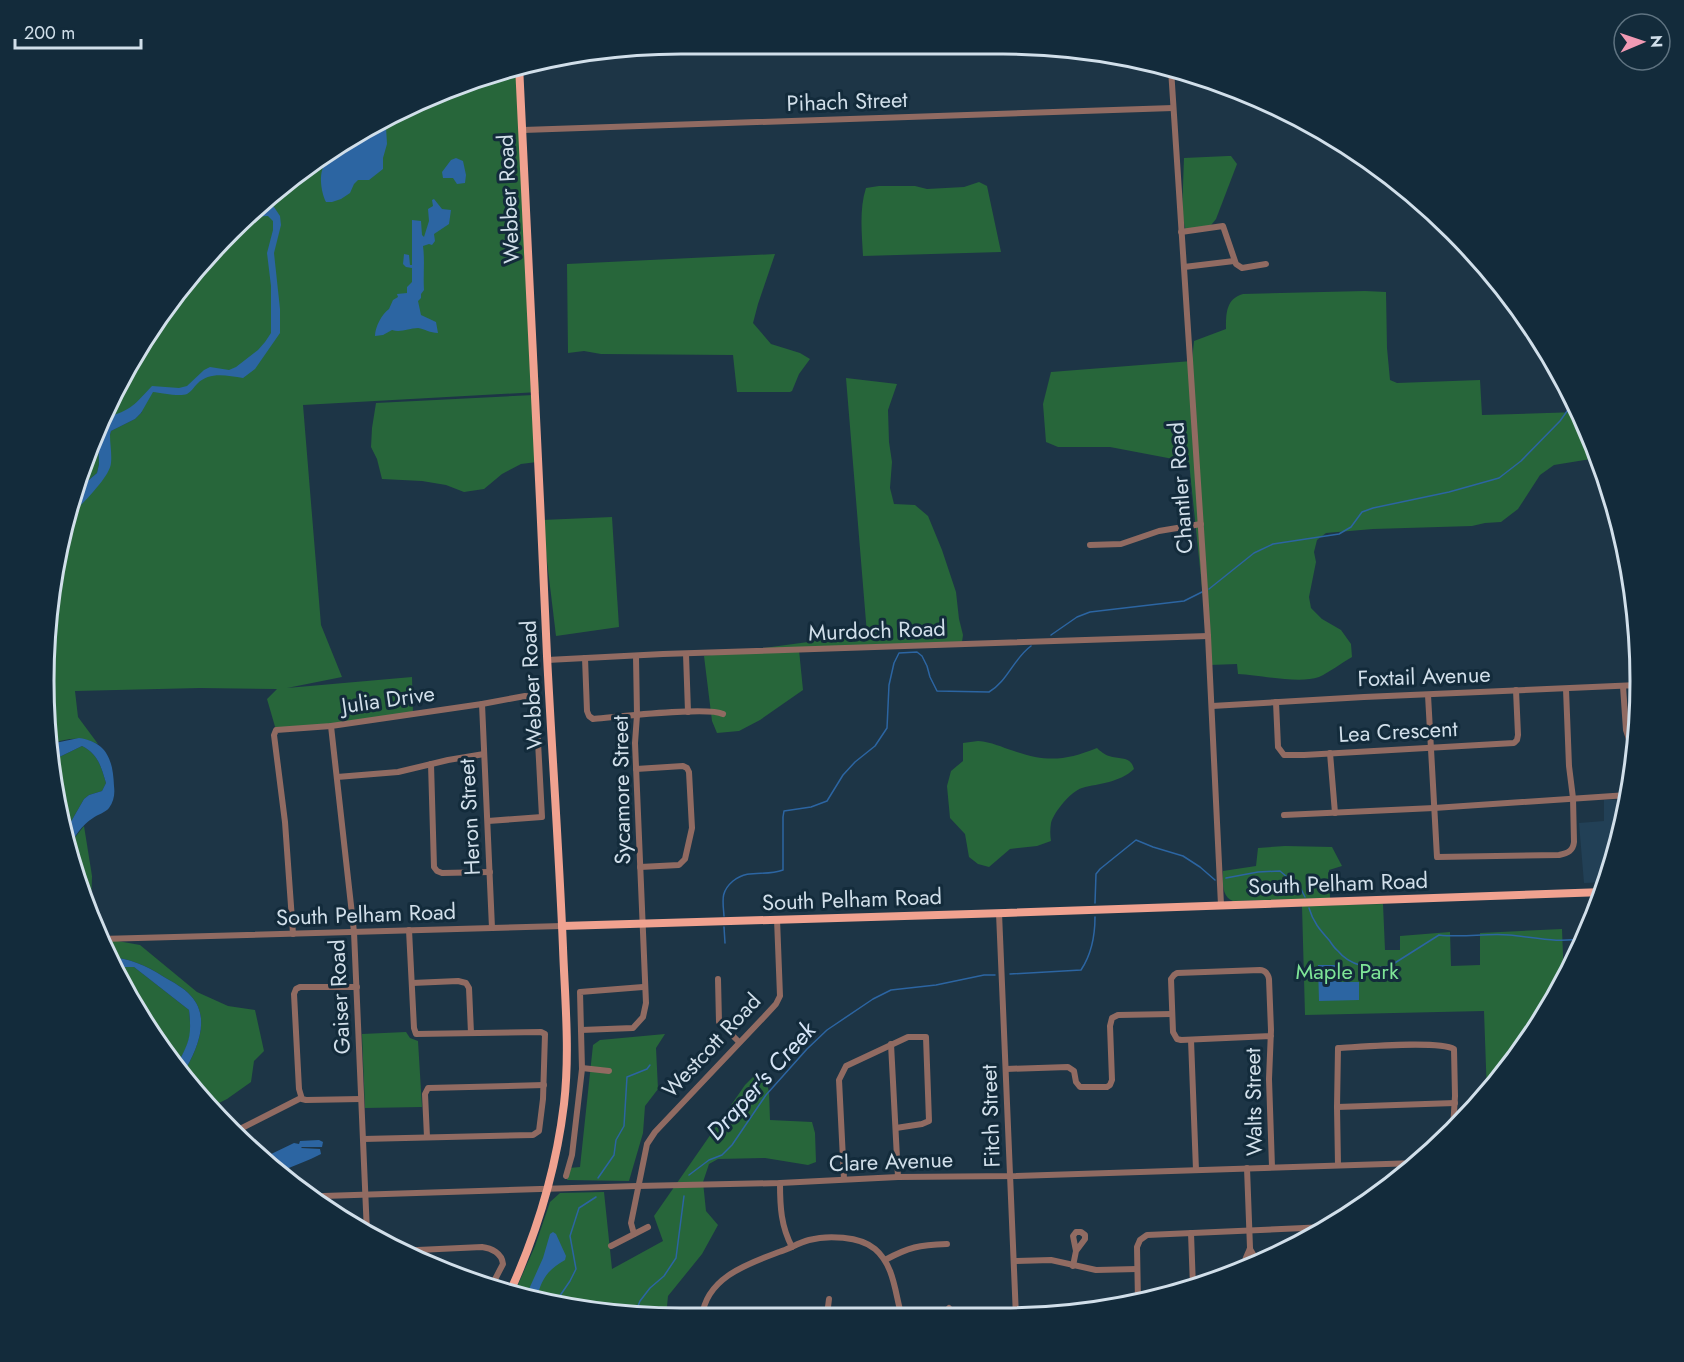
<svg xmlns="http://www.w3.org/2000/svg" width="1684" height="1362" font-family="Jost,sans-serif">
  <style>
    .built { fill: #224056 }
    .green { fill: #27663a }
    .water { fill: #2c65a2 }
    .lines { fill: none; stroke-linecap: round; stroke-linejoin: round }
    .stream { stroke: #2c65a2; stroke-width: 1.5 }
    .minor { stroke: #916b62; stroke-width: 6 }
    .major { stroke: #f0a290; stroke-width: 8 }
    .labels { text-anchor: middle; stroke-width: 6; stroke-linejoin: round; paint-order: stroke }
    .street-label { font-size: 22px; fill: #d1dfea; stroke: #132b3b }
    .park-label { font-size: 22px; fill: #7ee497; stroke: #132b3b }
    .water-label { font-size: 24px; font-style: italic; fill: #d6e5f7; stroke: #132b3b }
    .rim { fill: none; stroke: #d1dfea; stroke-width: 3 }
  </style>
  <rect width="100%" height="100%" fill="#1d3546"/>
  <!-- built -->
  <path class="built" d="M 1604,800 L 1627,800 L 1608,882 L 1584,883 L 1579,823 L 1604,821 Z"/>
  <!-- green -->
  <g class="green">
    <path d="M 519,65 L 539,392 L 303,405 L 321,625 L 342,677 L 287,688 L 412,677 L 413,714 L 276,730 L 267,699 L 277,689 L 200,688 L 75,691 L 78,717 L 98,744 C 82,736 67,738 50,744 L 44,681 L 65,521 L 97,487 L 111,431 L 135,419 L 142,412 L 133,406 L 122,413 L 106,417 L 129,362 L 230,230 L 363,129 Z"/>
    <path d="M 1228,156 L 1231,156 L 1237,164 L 1216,219 L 1207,230 L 1186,232 L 1182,214 L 1184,158 Z"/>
    <path d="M 979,182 L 987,186 L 1001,252 L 863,256 C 862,234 859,209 866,188 L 879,186 L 915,186 L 927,189 L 964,187 Z"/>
    <path d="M 775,254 L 758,304 L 753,323 L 771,344 L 800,353 L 810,359 L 799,374 L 792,391 L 790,392 L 737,392 L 733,355 L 601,354 L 584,351 L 568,353 L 567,264 Z"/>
    <path d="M 1365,291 L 1386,292 L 1387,348 L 1390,380 L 1397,383 L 1480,380 L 1482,415 L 1579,412 L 1597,458 L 1554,465 L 1540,475 L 1518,509 L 1501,522 L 1485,523 L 1472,526 L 1373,529 L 1326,533 L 1317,540 L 1314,552 L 1316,562 L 1309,597 L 1311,608 L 1322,619 L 1341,630 L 1351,644 L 1352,657 C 1341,663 1330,672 1319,677 C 1299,684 1260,675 1238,674 L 1237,664 L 1210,665 L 1189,462 L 1110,447 L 1058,447 L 1046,442 L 1043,404 L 1051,372 L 1192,361 L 1194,341 L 1226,329 C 1226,313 1226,299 1243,294 Z"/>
    <path d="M 846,378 L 897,384 L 888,410 L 889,442 L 892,462 L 890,488 L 894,504 L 915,505 L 928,516 L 942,550 L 956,592 L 959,619 L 963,635 L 962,642 L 799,650 L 803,690 L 760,720 L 739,731 L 717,733 L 712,721 L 704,656 L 867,634 Z"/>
    <path d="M 534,395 L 537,462 L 521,464 L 502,474 L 484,489 L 464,492 L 446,485 L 422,481 L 382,479 L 377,459 L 371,447 L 372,428 L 376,403 Z"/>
    <path d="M 98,437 L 99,464 L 97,473 L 76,491 Z"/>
    <path d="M 612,517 L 619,627 L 556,636 L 542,520 Z"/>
    <path d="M 978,741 C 992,742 1001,747 1014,751 C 1046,762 1065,761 1097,748 C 1100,751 1105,755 1109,756 C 1120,760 1130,755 1134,769 C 1119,783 1100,783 1082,788 C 1071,791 1054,812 1051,823 C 1050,829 1050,835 1051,841 L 1037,846 L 1010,849 L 989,867 L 978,864 L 969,857 L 965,834 L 950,818 L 947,786 L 951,771 L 963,761 L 963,743 Z"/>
    <path d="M 82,746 C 98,754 101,766 106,783 L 102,791 L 89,795 L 84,799 L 65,832 L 60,818 L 64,809 L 55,796 L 51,761 Z"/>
    <path d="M 84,826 L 92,876 L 91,910 L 70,848 L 72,841 Z"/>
    <path d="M 1285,846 L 1332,847 L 1342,866 L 1329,870 L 1330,898 L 1233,901 C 1221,896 1223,882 1223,871 L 1256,866 L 1258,848 Z"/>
    <path d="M 1383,904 L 1385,950 L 1400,950 L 1400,936 L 1450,932 L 1451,966 L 1480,965 L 1480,933 L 1562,929 L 1564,981 L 1555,999 L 1487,1095 L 1484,1011 L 1305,1015 L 1302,906 Z"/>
    <path d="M 101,938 L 140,945 L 197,992 L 228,1006 L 255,1010 L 264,1051 L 254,1061 L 251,1082 L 227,1099 L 209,1108 L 201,1101 L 183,1074 C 196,1051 212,1019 191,996 C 184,988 173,982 164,977 C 146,965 129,958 107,957 Z"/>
    <path d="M 112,967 L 134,967 L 189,1010 L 191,1033 L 186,1048 L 177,1065 Z"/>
    <path d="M 406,1032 L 410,1038 L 418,1041 L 422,1107 L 365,1108 L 362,1034 Z"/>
    <path d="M 665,1034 L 656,1048 L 658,1089 L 645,1106 L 643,1133 L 629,1181 L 567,1180 L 569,1168 L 580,1167 L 593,1045 L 600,1040 Z"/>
    <path d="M 765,1076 L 769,1092 L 770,1120 L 812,1122 L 815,1133 L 816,1162 L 808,1165 L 765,1158 L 718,1159 L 709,1164 L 703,1182 L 706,1211 L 718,1225 L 702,1254 L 668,1296 L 666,1317 L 640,1317 L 513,1296 L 535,1246 L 550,1202 L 560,1193 L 604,1192 L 612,1269 L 663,1241 L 654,1216 L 745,1085 L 753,1077 Z"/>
  </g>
  <!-- water -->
  <g class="water">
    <path d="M 383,120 L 382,124 L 386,127 L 387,144 L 383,158 L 383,169 L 369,180 L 358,180 L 354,184 L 350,193 L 341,199 L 332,202 L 326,202 C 321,192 317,169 328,161 C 337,153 346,157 346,141 L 363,129 Z"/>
    <path d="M 456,158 L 463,161 L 466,175 L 465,183 L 457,184 L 453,178 L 443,178 L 442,172 L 451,160 Z"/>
    <path d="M 434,199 L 442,209 L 451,210 L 449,224 L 434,234 L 435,241 L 432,245 L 429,244 L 423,246 C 425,261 423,275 424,290 L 421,294 L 421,298 L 418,301 L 421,315 L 436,322 L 438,333 C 430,333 425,329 418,328 C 409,328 401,333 392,330 L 383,335 L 375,336 C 375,327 382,314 389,309 L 393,300 L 398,297 L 397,294 L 407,293 L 407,287 L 412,282 L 412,268 L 406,267 L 403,264 L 404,254 L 409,255 L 410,265 L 412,265 L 412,220 L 421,221 L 422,235 L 424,237 L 429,221 L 428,209 L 433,206 L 432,200 Z"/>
    <path d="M 268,206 L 274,207 L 280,216 L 281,225 L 274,253 L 280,309 L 280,333 L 255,369 L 243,378 C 227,376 210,371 197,384 C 194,387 191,392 187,394 C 180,397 161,393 153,392 L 141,413 L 135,419 L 111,431 L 110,435 C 110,444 112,454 111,463 C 110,478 77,509 65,521 L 76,491 L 97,473 L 99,464 L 98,437 L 106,417 C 131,411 135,404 152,386 L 179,388 L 187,386 L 204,370 L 210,367 L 229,370 L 236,367 L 258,350 L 265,342 L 271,333 L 271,286 L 267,253 L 273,230 L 273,221 L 268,216 L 247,217 L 261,207 Z"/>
    <path d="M 79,738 C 107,742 113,760 114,786 C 115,794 114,801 109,808 C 105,813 98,814 93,818 C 82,825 74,836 70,848 L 65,832 L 84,799 L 89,795 L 102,791 L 106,783 C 101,766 98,754 82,746 L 51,761 L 50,744 Z"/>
    <path d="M 107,957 C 129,958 146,965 164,977 C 173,982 184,988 191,996 C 212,1019 196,1051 183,1074 L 177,1065 C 189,1042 192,1037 189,1010 L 134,967 L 112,967 Z"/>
    <path d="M 1318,965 L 1336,965 L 1337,982 L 1359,982 L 1359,1000 L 1319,1001 Z"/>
    <path d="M 319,1140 L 323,1142 L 322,1147 L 302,1147 L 301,1148 L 320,1149 L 321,1154 C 308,1161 292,1166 278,1173 L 264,1159 L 267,1156 L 294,1143 L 299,1144 L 300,1141 Z"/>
    <path d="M 553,1232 L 556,1234 L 566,1256 L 565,1260 C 546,1271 542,1279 536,1300 L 525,1298 L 543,1258 L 550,1234 Z"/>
  </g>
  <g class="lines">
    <!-- stream -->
    <g class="stream">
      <path d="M 1209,589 L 1254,553 L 1273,544 L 1339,534 L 1351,527 L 1362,512 L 1373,508 L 1449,492 L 1499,478 L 1521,461 L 1560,421 L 1575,400"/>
      <path d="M 1051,635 L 1077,617 L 1090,612 L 1184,601 L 1202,592"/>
      <path d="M 1226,878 L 1258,872 L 1280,871 L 1301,889 L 1305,897"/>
      <path d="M 1095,903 L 1096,874 L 1100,869 L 1136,840 L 1153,847 L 1183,856 L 1200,867 L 1215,880"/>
      <path d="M 1309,908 C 1313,922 1320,930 1329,940 C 1332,944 1334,948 1338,951 C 1349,965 1372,971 1390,966 L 1439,935 C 1463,938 1486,933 1509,935 C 1533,937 1559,944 1583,938"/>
      <path d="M 724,916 C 723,901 720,892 733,881 C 750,868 764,877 783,870 L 783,817 L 784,811 L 811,807 L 827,801 L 843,775 L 855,762 L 875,746 L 887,728 L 889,685 L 894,663 L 899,653 L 917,652 L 922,656 L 927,666 L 930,677 L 937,691 L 989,692 C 1007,682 1014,658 1031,646"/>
      <path d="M 724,927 L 725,943"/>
      <path d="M 1010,974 L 1081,970 C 1091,955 1095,936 1095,917"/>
      <path d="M 689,1175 L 709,1160 L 722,1155 L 732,1145 L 766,1095 L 807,1049 L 827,1030 L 873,999 L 891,990 L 936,985 L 984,975 L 995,975"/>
      <path d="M 598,1178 L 614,1155 L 616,1140 L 624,1126 L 627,1077 L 647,1069 L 650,1065"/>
      <path d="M 555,1303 L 570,1281 L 576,1269 L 570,1236 L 579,1208 L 596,1197"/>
      <path d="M 634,1316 L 640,1301 L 650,1288 L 664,1276 L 676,1258 L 684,1196"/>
    </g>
    <!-- minor -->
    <g class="minor">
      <path d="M 1171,69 L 1208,636 L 1221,905"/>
      <path d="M 523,130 L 1173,108"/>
      <path d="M 1181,232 L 1223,226 L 1236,264 L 1242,268 L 1266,264"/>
      <path d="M 1184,267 L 1234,261"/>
      <path d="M 1090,545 L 1121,544 L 1159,531 L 1201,524"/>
      <path d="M 686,654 L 688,712"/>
      <path d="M 585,658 L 587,711 L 589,716 L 593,719 C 615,717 708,706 723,714"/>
      <path d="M 547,660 L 663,654 L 1208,636"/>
      <path d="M 1623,686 L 1626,730 L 1635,757"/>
      <path d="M 1428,695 L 1437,857 L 1559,855 C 1568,853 1573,851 1574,842 L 1573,798 L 1569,766 L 1566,689"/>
      <path d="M 1276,702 L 1278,747 L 1284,755 L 1304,755 L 1514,743 L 1517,740 L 1518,735 L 1516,690"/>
      <path d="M 482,704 L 492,928"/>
      <path d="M 1212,706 L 1364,697 L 1638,685"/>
      <path d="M 331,726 L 354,932 L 367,1233"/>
      <path d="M 1330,753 L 1335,813"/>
      <path d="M 431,764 L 434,867 L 437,871 L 442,873 L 490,872"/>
      <path d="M 636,769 L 683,766 L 687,768 L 689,772 L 692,828 L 685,859 L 679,865 L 640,867"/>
      <path d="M 337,777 L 398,772 L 448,760 L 484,754"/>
      <path d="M 1284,815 L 1434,808 L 1628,795"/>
      <path d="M 999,913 L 1016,1317"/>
      <path d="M 293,934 L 285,822 L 274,735 L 276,730 L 331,726 L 482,704 L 525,696 L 533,697 L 536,704 L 542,817 L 488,821"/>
      <path d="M 101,939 L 562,926"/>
      <path d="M 718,979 L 719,1022 L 739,1042"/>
      <path d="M 412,983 L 458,981 L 466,983 L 469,988 L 471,1033"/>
      <path d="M 357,987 L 300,987 L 296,989 L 294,994 L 299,1089 L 302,1099 L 306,1100 L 361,1099"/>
      <path d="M 581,1030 L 633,1028 L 643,1017 L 646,1003 L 635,743 L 637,715 L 636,656"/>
      <path d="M 1271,1036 L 1181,1040 L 1177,1039 L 1173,1032 L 1171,979 L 1174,975 L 1177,973 L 1260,970 C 1265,970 1268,974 1269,979 L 1271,1030 L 1269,1079 L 1272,1167"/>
      <path d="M 1191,1040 L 1196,1170"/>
      <path d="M 891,1044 L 898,1177"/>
      <path d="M 582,1068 L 609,1071"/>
      <path d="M 1006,1069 L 1068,1067 L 1074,1071 L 1076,1082 L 1080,1087 L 1107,1087 L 1110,1085 L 1112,1080 L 1110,1026 L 1112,1018 L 1118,1015 L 1172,1014"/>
      <path d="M 1337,1107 L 1455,1103"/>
      <path d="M 234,1132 L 301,1098"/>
      <path d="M 427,1137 L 425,1094 L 428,1088 L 544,1085"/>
      <path d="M 363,1139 L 533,1135 L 539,1131 L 543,1099 L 545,1034 L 541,1032 L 416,1034 L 414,1028 L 409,930"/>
      <path d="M 1338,1165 L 1337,1107 L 1338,1048 C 1359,1047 1439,1040 1454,1049 L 1455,1096 L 1453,1129"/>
      <path d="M 1247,1168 L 1250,1248 C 1248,1255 1242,1261 1247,1267"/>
      <path d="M 566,1176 L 572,1155 L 582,1069 L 580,992 L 643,987"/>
      <path d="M 844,1179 L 839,1080 L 846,1066 L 908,1037 L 926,1037 L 929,1121 L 922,1124 L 896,1128"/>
      <path d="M 780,1183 C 780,1207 781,1226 792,1247"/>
      <path d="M 313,1199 L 323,1196 L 637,1186 L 780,1183 L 898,1177 L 1016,1176 L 1417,1163"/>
      <path d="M 1306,1228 L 1307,1239"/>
      <path d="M 1191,1233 L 1193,1287"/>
      <path d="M 634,1234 L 631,1223 L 647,1144 L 655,1132 L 764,1017 L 776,1004 L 780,996 L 777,919"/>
      <path d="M 611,1246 L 648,1227"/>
      <path d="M 1250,1249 L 1256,1259 L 1256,1263"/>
      <path d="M 396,1251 L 482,1247 C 491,1248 502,1253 503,1264 L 491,1287"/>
      <path d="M 885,1260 C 909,1247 919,1245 947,1244"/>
      <path d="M 1014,1261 L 1051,1260 L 1096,1270 L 1137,1269"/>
      <path d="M 1073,1266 L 1076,1251 L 1085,1239 L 1085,1235 L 1081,1232 L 1076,1232 L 1073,1236 L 1076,1251"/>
      <path d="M 1138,1302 L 1137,1247 L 1140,1240 L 1147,1235 L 1327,1227"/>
      <path d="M 827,1315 L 829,1299"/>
      <path d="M 702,1317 C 706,1278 747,1264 779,1252 C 789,1249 798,1243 809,1240 C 827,1235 860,1236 875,1249 C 895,1266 895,1295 902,1317"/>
      <path d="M 768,1317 C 780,1313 820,1312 832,1317"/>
      <path d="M 940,1317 L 949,1308"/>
    </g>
    <!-- major -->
    <g class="major">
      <path d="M 562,926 L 1005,913 L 1604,892"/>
      <path d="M 509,1294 C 537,1233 556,1170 564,1104 C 570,1052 565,1000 563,948 C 559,851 552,753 547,656 C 538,459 530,262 519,65"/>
    </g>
  </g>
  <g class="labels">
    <!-- street labels -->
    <g class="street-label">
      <text transform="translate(847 101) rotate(-2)" y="8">Pihach Street</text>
      <text transform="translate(508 199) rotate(-93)" y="8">Webber Road</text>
      <text transform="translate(1180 488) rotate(-94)" y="8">Chantler Road</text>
      <text transform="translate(877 630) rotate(-2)" y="8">Murdoch Road</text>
      <text transform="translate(1424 676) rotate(-2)" y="8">Foxtail Avenue</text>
      <text transform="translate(531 685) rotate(-93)" y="8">Webber Road</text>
      <text transform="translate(388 699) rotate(-8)" y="8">Julia Drive</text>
      <text transform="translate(1398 731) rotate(-3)" y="8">Lea Crescent</text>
      <text transform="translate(621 790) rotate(-91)" y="8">Sycamore Street</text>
      <text transform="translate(469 817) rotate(-93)" y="8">Heron Street</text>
      <text transform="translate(1338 883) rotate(-2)" y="8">South Pelham Road</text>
      <text transform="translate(852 899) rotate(-2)" y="8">South Pelham Road</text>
      <text transform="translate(366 914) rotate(-2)" y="8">South Pelham Road</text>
      <text transform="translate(339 997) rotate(-93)" y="8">Gaiser Road</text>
      <text transform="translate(711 1045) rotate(-47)" y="8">Westcott Road</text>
      <text transform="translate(1253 1102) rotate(-91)" y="8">Walts Street</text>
      <text transform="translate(990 1116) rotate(-92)" y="8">Fitch Street</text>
      <text transform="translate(891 1161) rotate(-2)" y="8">Clare Avenue</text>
    </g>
    <!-- park labels -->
    <g class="park-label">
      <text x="1347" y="979">Maple Park</text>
    </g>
    <!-- water labels -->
    <g class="water-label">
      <text transform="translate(761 1081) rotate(-48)" y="8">Draper's Creek</text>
    </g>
  </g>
  <!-- crop -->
  <path d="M0 0H1684V1362H0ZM681 54H1003A627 627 0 0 1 1630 681V681A627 627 0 0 1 1003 1308H681A627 627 0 0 1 54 681V681A627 627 0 0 1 681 54Z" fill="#132b3b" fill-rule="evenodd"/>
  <path class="rim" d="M681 54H1003A627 627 0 0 1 1630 681V681A627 627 0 0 1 1003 1308H681A627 627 0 0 1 54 681V681A627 627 0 0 1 681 54Z"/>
  <!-- north arrow -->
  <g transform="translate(1642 42) rotate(88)"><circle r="28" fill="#132b3b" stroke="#5f7381" stroke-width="1.5"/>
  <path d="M0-4.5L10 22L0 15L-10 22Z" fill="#f09ab4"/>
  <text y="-9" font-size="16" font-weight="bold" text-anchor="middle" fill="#d1dfea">N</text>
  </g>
  <!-- scale -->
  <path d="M15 39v9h126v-9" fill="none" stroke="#d1dfea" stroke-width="3"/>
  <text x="24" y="39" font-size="18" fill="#d1dfea" stroke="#132b3b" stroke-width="4.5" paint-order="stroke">200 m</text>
</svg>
